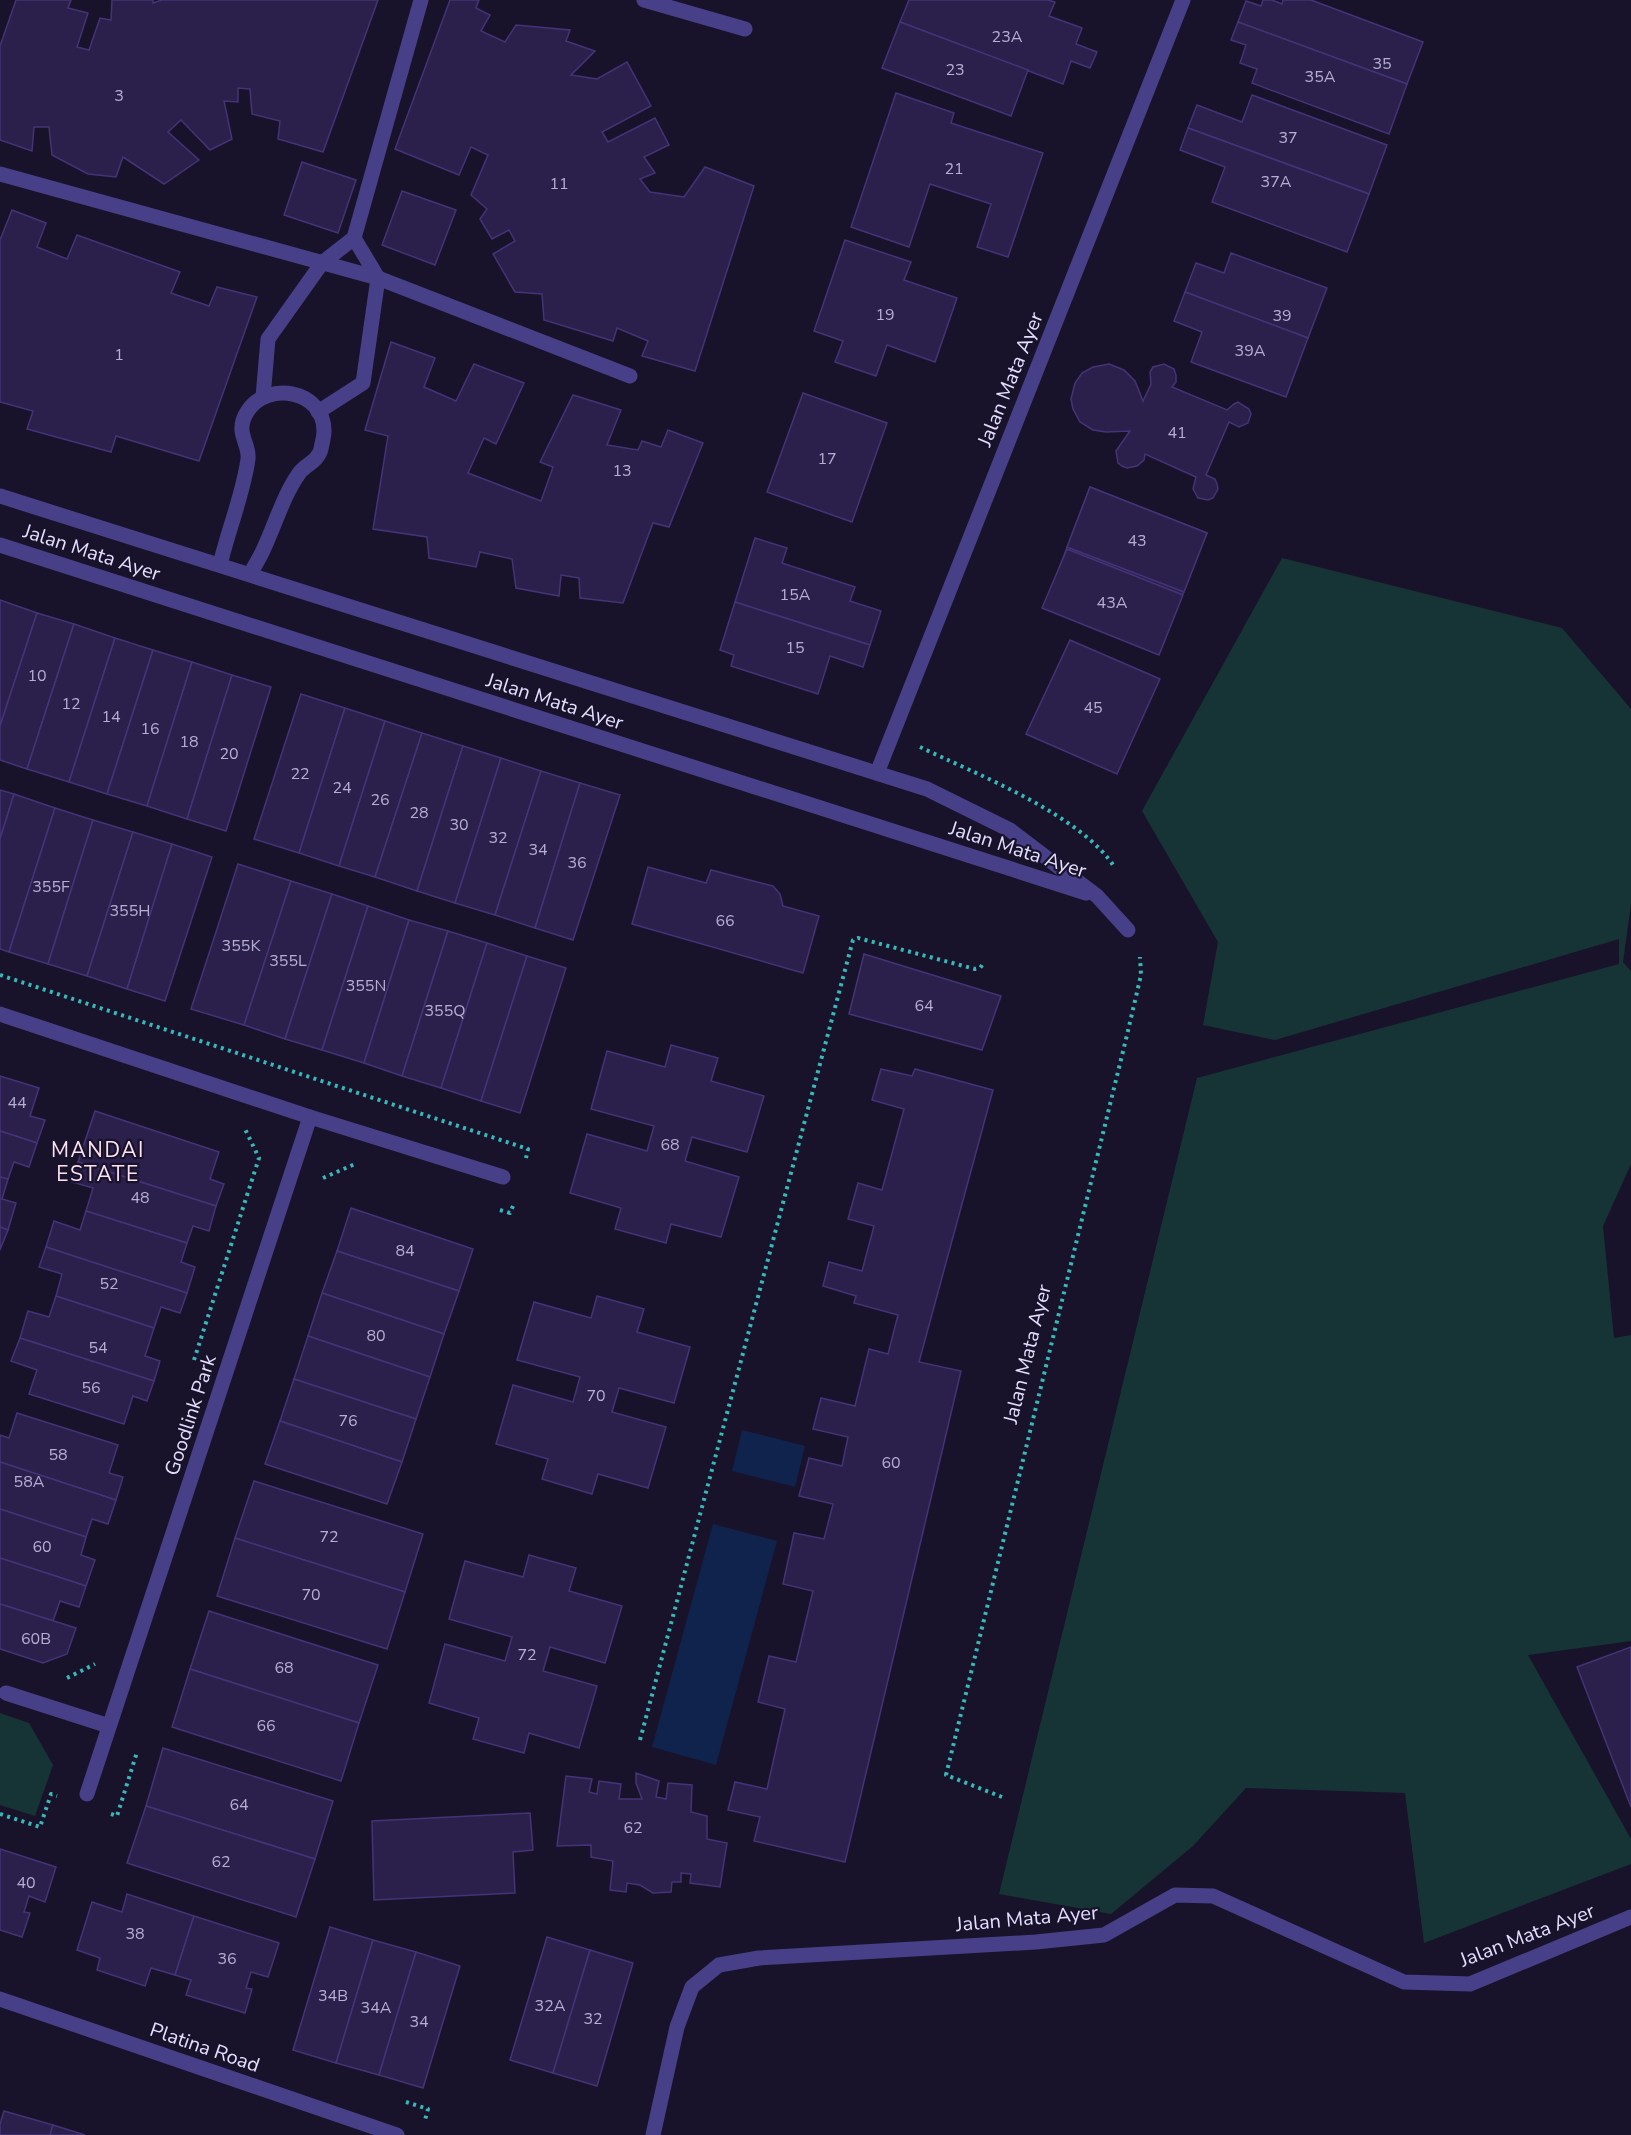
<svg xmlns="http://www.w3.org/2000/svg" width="1631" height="2135" font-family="'Nunito Sans',sans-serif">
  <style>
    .green { fill: #163435 }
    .water { fill: #10234d }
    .building { fill: #2b204c; stroke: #443376; stroke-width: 1.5 }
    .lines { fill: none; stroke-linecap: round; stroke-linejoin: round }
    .path { stroke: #37b9b9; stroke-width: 4; stroke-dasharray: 3 4.5; stroke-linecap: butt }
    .lane { stroke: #474088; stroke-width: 15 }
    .street { stroke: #474088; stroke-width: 15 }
    .labels { text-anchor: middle; stroke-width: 4.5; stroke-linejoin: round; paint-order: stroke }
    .number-label { font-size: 16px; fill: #b6afd2 }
    .street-label { font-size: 20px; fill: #e4dffe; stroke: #18132b }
    .neighbourhood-label { font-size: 21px; letter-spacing: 1.5px; fill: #fee1f1; stroke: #18132b }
  </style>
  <rect width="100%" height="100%" fill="#18132b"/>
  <!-- green -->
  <g class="green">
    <path d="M 1282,558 L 1562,628 L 1631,709 L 1631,904 L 1623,962 L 1631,971 L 1631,1164 L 1603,1226 L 1614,1338 L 1631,1335 L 1631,1641 L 1528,1655 L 1631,1839 L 1631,1864 L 1424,1943 L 1405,1793 L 1246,1788 L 1193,1846 L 1111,1914 L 999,1894 L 1197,1078 L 1619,964 L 1619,939 L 1275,1040 L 1203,1025 L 1218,942 L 1142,811 Z"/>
    <path d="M 0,1713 L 29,1723 L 53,1765 L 35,1816 L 0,1805 Z"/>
  </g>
  <!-- water -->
  <g class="water">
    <path d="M 742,1430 L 805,1446 L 795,1487 L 732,1471 Z"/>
    <path d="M 713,1524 L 777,1541 L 716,1765 L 652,1747 Z"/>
  </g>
  <!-- building -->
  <g class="building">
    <path d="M 16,0 L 71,0 L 68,8 L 88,13 L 77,47 L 89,50 L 100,18 L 111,20 L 112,0 L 153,0 L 153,3 L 162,0 L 378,0 L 323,152 L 278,139 L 280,121 L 252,114 L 250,89 L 238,88 L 238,102 L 224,101 L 232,139 L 210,150 L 181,120 L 168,132 L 199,160 L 164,184 L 123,157 L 116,177 L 88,174 L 52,155 L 49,127 L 34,127 L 32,151 L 0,140 L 0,46 Z"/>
    <path d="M 450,0 L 479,0 L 476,8 L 490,15 L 481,31 L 505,42 L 516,25 L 570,30 L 566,41 L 595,51 L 571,75 L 597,79 L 627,62 L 651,106 L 602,132 L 608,142 L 655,118 L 669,145 L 644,157 L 655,173 L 640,179 L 650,192 L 684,197 L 705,167 L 754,186 L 695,371 L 642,356 L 648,341 L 617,328 L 613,341 L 544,320 L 542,294 L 515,292 L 493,254 L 515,241 L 509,230 L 492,239 L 480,219 L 487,209 L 471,195 L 488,155 L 471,147 L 459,175 L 395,149 Z"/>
    <path d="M 909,0 L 1048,0 L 1055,2 L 1049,16 L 1082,28 L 1076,44 L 1097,52 L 1090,68 L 1071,61 L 1063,84 L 900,22 Z"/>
    <path d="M 1263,0 L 1272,0 L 1282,4 L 1283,0 L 1311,0 L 1423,42 L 1407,84 L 1238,22 L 1246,1 L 1261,6 Z"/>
    <path d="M 900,22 L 1028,70 L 1011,116 L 882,68 Z"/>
    <path d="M 1238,22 L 1407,84 L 1389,134 L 1252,83 L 1257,69 L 1240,63 L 1246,45 L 1231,40 Z"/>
    <path d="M 896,93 L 954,113 L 951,123 L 1043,153 L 1008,257 L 977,247 L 991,204 L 930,184 L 909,247 L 851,227 Z"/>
    <path d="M 1252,95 L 1387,145 L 1369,194 L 1188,128 L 1197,105 L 1242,122 Z"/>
    <path d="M 1188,128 L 1369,194 L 1347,252 L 1212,202 L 1225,167 L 1180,150 Z"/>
    <path d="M 302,162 L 356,180 L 338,233 L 284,215 Z"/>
    <path d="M 402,191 L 456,210 L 435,265 L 382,245 Z"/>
    <path d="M 12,210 L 46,223 L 37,247 L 67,259 L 77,235 L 180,272 L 171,293 L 209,306 L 217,287 L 257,297 L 199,461 L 116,436 L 111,452 L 27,429 L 33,411 L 0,402 L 0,240 Z"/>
    <path d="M 845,240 L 911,262 L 904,280 L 957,298 L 935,362 L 887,345 L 876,376 L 835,362 L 843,341 L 814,331 Z"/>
    <path d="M 1231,253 L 1327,288 L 1308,338 L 1185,292 L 1196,263 L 1224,273 Z"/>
    <path d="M 1185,292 L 1308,338 L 1286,397 L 1191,362 L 1202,332 L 1174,321 Z"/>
    <path d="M 391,342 L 435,358 L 424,387 L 456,401 L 474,364 L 524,383 L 496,444 L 484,438 L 468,473 L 541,501 L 553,467 L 540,462 L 573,395 L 621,410 L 607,445 L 638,450 L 642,441 L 661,447 L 668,430 L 703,443 L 669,527 L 653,523 L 623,603 L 580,598 L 579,578 L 561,575 L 559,596 L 516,588 L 512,559 L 480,552 L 476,567 L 429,558 L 427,537 L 373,529 L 388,436 L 365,430 Z"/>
    <path d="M 1109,364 L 1124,370 L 1135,381 L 1143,401 L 1151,384 L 1150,372 L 1153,367 L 1164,364 L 1174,369 L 1176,375 L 1176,382 L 1172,387 L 1227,410 L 1234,404 L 1238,402 L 1249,409 L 1251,414 L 1248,423 L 1239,427 L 1229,422 L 1206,475 L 1215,479 L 1217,484 L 1218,489 L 1213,498 L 1208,500 L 1198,498 L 1193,489 L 1196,477 L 1145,454 L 1144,460 L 1137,466 L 1127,468 L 1122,466 L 1118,463 L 1116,451 L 1130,431 L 1106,432 L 1093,430 L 1080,422 L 1073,409 L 1071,399 L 1075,383 L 1082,373 L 1093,367 Z"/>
    <path d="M 803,393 L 887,423 L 852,522 L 767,492 Z"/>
    <path d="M 1090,487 L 1207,533 L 1159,654 L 1044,608 Z"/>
    <path d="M 1090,487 L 1207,533 L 1184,592 L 1067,547 Z"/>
    <path d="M 755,538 L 787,548 L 782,563 L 855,587 L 850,601 L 881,611 L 870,645 L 735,602 Z"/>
    <path d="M 1067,549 L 1183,595 L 1159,655 L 1042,608 Z"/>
    <path d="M 0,600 L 37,613 L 0,726 Z"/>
    <path d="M 735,602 L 870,645 L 863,667 L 830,656 L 818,694 L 731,666 L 734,655 L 720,650 Z"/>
    <path d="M 37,613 L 74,624 L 27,769 L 0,760 L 0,726 Z"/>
    <path d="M 74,624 L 115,638 L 69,782 L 27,769 Z"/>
    <path d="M 115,638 L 153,650 L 107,794 L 69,782 Z"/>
    <path d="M 1070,640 L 1160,679 L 1117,774 L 1026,734 Z"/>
    <path d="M 153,650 L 192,662 L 147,806 L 107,794 Z"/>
    <path d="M 192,662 L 232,675 L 187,819 L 147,806 Z"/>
    <path d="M 232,675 L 271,687 L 226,831 L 187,819 Z"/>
    <path d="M 301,694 L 345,708 L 299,853 L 254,839 Z"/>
    <path d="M 345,708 L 385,721 L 339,866 L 299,853 Z"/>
    <path d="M 385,721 L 422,733 L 375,877 L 339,866 Z"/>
    <path d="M 422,733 L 463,746 L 417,891 L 375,877 Z"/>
    <path d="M 463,746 L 501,758 L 455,903 L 417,891 Z"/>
    <path d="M 501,758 L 541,771 L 495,915 L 455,903 Z"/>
    <path d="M 541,771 L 580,783 L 535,928 L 495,915 Z"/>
    <path d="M 580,783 L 620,795 L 573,940 L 535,928 Z"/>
    <path d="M 0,790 L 14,794 L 0,839 Z"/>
    <path d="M 14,794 L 55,808 L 9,952 L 0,949 L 0,839 Z"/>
    <path d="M 55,808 L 93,820 L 48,964 L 9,952 Z"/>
    <path d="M 93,820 L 133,832 L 87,976 L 48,964 Z"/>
    <path d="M 133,832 L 172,844 L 127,989 L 87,976 Z"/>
    <path d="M 172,844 L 212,857 L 165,1001 L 127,989 Z"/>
    <path d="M 238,864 L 291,881 L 244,1025 L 191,1009 Z"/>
    <path d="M 648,867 L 706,883 L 711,870 L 773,886 L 780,894 L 783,906 L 819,916 L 803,973 L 632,924 Z"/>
    <path d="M 291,881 L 332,894 L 285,1039 L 244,1025 Z"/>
    <path d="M 332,894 L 368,906 L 322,1050 L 285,1039 Z"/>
    <path d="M 368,906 L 409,920 L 364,1063 L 322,1050 Z"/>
    <path d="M 409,920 L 448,931 L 402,1076 L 364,1063 Z"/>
    <path d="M 448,931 L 487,943 L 441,1088 L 402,1076 Z"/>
    <path d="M 487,943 L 527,956 L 481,1101 L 441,1088 Z"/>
    <path d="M 864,954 L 1001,996 L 982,1050 L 849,1014 Z"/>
    <path d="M 527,956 L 566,968 L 520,1113 L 481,1101 Z"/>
    <path d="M 671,1045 L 718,1058 L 711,1081 L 764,1096 L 747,1152 L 692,1137 L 685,1161 L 739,1177 L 721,1237 L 671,1224 L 666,1243 L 615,1229 L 621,1208 L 570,1193 L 587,1134 L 647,1151 L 654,1126 L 591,1109 L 607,1051 L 665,1067 Z"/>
    <path d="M 881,1069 L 912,1076 L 915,1069 L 993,1090 L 919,1362 L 961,1371 L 845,1862 L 754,1841 L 760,1817 L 728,1810 L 735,1782 L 767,1789 L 785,1709 L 758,1702 L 769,1656 L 796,1662 L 813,1591 L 783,1584 L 794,1533 L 824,1539 L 833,1504 L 799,1496 L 809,1458 L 842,1466 L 848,1437 L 813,1429 L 821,1398 L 855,1406 L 869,1349 L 888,1354 L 898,1315 L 854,1303 L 856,1296 L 823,1286 L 829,1262 L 862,1271 L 874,1226 L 848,1219 L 858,1183 L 882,1190 L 904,1109 L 872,1100 Z"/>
    <path d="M 0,1076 L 39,1088 L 30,1116 L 45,1120 L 37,1143 L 0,1131 Z"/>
    <path d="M 95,1111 L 219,1152 L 210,1179 L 224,1184 L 216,1206 L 78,1162 Z"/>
    <path d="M 0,1131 L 37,1143 L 29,1167 L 14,1162 L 8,1179 L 0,1177 Z"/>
    <path d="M 78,1162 L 216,1206 L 209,1231 L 193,1226 L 187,1243 L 86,1211 L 93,1188 L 72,1182 Z"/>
    <path d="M 0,1177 L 8,1179 L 2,1199 L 16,1203 L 8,1230 L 0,1227 Z"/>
    <path d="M 351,1208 L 473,1249 L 459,1291 L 337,1251 Z"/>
    <path d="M 86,1211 L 187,1243 L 181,1262 L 195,1267 L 187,1293 L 46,1247 L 54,1221 L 80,1230 Z"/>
    <path d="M 0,1227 L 8,1230 L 0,1250 Z"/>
    <path d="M 46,1247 L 187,1293 L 180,1313 L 161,1307 L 154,1328 L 56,1296 L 62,1274 L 39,1267 Z"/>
    <path d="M 337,1251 L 459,1291 L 444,1334 L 322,1293 Z"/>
    <path d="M 322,1293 L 444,1334 L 430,1377 L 308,1336 Z"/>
    <path d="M 56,1296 L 154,1328 L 145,1356 L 160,1361 L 154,1381 L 20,1338 L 28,1311 L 49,1317 Z"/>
    <path d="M 597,1296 L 644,1309 L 637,1332 L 690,1347 L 674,1403 L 619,1388 L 612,1412 L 666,1427 L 648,1488 L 598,1474 L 592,1494 L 542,1479 L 548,1459 L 496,1444 L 513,1385 L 573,1402 L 580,1377 L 517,1360 L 534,1302 L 591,1318 Z"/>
    <path d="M 308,1336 L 430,1377 L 416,1419 L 294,1379 Z"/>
    <path d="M 20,1338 L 154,1381 L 147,1401 L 133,1396 L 124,1424 L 29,1394 L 37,1370 L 11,1361 Z"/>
    <path d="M 294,1379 L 416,1419 L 402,1462 L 280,1421 Z"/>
    <path d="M 17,1413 L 118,1445 L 109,1473 L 123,1477 L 116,1500 L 0,1462 L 0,1435 L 9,1438 Z"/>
    <path d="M 280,1421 L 402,1462 L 387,1504 L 265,1464 Z"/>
    <path d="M 0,1462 L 116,1500 L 108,1524 L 92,1519 L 86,1537 L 0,1509 Z"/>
    <path d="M 254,1481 L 423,1534 L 405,1592 L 235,1538 Z"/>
    <path d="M 0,1509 L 86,1537 L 81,1555 L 95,1560 L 86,1586 L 0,1558 Z"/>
    <path d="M 235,1538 L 405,1592 L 387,1649 L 217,1596 Z"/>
    <path d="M 529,1555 L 576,1568 L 569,1591 L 622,1606 L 605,1663 L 550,1647 L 543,1671 L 597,1686 L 579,1748 L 529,1733 L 524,1753 L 473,1739 L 479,1718 L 429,1703 L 445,1644 L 505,1661 L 512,1637 L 449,1619 L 465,1561 L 523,1577 Z"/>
    <path d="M 0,1558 L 86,1586 L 79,1607 L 60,1601 L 53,1621 L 0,1604 Z"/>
    <path d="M 0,1604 L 76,1628 L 67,1654 L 43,1663 L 0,1649 Z"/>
    <path d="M 209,1611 L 378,1665 L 359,1723 L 190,1669 Z"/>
    <path d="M 1631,1647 L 1631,1807 L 1577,1667 Z"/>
    <path d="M 190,1669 L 359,1723 L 341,1781 L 172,1727 Z"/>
    <path d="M 163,1748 L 333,1801 L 315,1859 L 146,1806 Z"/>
    <path d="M 636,1773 L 659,1781 L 656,1797 L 666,1799 L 668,1783 L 692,1785 L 691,1812 L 707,1816 L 707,1839 L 727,1843 L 720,1887 L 690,1883 L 691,1874 L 681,1873 L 681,1882 L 672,1882 L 671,1892 L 653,1893 L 640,1885 L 627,1883 L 626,1892 L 610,1890 L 613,1861 L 591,1857 L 591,1845 L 557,1846 L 566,1776 L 592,1779 L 589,1792 L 597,1794 L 599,1781 L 621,1784 L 619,1799 L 642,1799 L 636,1783 Z"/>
    <path d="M 146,1806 L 315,1859 L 296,1917 L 127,1863 Z"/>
    <path d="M 530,1813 L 533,1850 L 513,1852 L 515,1893 L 374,1900 L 372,1821 Z"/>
    <path d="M 0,1849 L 56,1867 L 45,1902 L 29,1896 L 24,1912 L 30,1913 L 22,1937 L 0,1930 Z"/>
    <path d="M 127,1894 L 194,1916 L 175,1975 L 151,1968 L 145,1986 L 97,1970 L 100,1958 L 77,1950 L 92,1902 L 122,1912 Z"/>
    <path d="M 194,1916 L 279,1943 L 268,1977 L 251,1972 L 246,1988 L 252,1989 L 245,2013 L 186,1995 L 191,1980 L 175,1975 Z"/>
    <path d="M 330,1927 L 373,1940 L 336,2063 L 293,2050 Z"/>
    <path d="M 547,1937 L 590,1950 L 553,2073 L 510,2060 Z"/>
    <path d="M 373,1940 L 416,1952 L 379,2075 L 336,2063 Z"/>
    <path d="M 590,1950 L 633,1963 L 597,2086 L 553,2073 Z"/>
    <path d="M 416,1952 L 460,1966 L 423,2088 L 379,2075 Z"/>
    <path d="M 4,2111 L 53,2125 L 50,2135 L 0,2135 L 0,2124 Z"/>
    <path d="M 53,2125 L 85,2135 L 50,2135 Z"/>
  </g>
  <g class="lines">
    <!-- path -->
    <g class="path">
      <path d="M 920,747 C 976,774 1082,815 1115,868"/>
      <path d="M 0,975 L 528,1149 L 526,1158"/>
      <path d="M 323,1178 L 355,1164"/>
      <path d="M 500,1210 L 510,1213 L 513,1206"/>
      <path d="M 194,1360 L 259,1158 L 245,1129"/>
      <path d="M 67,1678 L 95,1664"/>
      <path d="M 640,1740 L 853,940 L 858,938 L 975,969 L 980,968 L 983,964"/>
      <path d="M 1002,1797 L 946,1775 L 1127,1035 L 1141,975 L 1140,957"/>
      <path d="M 0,1814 L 40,1827 L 51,1794 L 57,1796"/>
      <path d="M 111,1814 L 117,1816 L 137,1752"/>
      <path d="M 406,2102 L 428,2109 L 425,2120"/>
    </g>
    <!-- lane -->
    <g class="lane">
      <path d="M 644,0 L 745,29"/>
      <path d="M 0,174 L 378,278 L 630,376"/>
      <path d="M 263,397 L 268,339 L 322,263 L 354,238 L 421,0"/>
      <path d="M 318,412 L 363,383 L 378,278 L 354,238"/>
      <path d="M 220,565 C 228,530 243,495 248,459 C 250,443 234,433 247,412 C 267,380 324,390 324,431 C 324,437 322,443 321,449 C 318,461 307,464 300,472 C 284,494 276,522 265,546 C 261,556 255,565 250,574"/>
      <path d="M 653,2135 L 677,2027 L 692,1987 L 719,1965 L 759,1958 L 1036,1942 L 1104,1935 L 1175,1895 L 1213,1896 L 1404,1982 L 1470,1984 L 1631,1917"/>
    </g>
    <!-- street -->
    <g class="street">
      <path d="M 0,496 L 927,789 L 1010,830 L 1097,896 L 1128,930"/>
      <path d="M 0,545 L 1086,893"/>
      <path d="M 877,773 L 1183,0"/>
      <path d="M 0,1014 L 310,1117 L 503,1177"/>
      <path d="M 6,1693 L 109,1726"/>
      <path d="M 87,1794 L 310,1117"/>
      <path d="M 0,1999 L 397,2135"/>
    </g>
  </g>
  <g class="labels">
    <!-- number labels -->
    <g class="number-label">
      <text x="1007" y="42">23A</text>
      <text x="1382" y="69">35</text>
      <text x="955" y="75">23</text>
      <text x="1320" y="82">35A</text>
      <text x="119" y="101">3</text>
      <text x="1288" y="143">37</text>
      <text x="954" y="174">21</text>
      <text x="1276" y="187">37A</text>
      <text x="559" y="189">11</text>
      <text x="885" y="320">19</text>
      <text x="1282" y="321">39</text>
      <text x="1250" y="356">39A</text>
      <text x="119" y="360">1</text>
      <text x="1177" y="438">41</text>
      <text x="827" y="464">17</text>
      <text x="622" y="476">13</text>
      <text x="1137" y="546">43</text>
      <text x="795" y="600">15A</text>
      <text x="1112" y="608">43A</text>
      <text x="795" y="653">15</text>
      <text x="37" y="681">10</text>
      <text x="71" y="709">12</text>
      <text x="1093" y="713">45</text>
      <text x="111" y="722">14</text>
      <text x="150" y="734">16</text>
      <text x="189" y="747">18</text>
      <text x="229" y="759">20</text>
      <text x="300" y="779">22</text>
      <text x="342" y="793">24</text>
      <text x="380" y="805">26</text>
      <text x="419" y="818">28</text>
      <text x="459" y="830">30</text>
      <text x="498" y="843">32</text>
      <text x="538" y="855">34</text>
      <text x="577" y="868">36</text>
      <text x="51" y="892">355F</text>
      <text x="130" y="916">355H</text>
      <text x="725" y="926">66</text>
      <text x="241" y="951">355K</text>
      <text x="288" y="966">355L</text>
      <text x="366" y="991">355N</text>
      <text x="924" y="1011">64</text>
      <text x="445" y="1016">355Q</text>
      <text x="17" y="1108">44</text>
      <text x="670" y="1150">68</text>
      <text x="140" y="1203">48</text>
      <text x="405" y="1256">84</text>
      <text x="109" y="1289">52</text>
      <text x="376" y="1341">80</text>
      <text x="98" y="1353">54</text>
      <text x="91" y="1393">56</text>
      <text x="596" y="1401">70</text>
      <text x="348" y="1426">76</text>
      <text x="58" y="1460">58</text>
      <text x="891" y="1468">60</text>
      <text x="29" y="1487">58A</text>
      <text x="329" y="1542">72</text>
      <text x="42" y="1552">60</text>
      <text x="311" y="1600">70</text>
      <text x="36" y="1644">60B</text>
      <text x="527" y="1660">72</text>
      <text x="284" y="1673">68</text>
      <text x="266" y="1731">66</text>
      <text x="239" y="1810">64</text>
      <text x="633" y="1833">62</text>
      <text x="221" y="1867">62</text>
      <text x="26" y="1888">40</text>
      <text x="135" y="1939">38</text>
      <text x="227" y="1964">36</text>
      <text x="333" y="2001">34B</text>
      <text x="550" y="2011">32A</text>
      <text x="376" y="2013">34A</text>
      <text x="593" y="2024">32</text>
      <text x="419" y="2027">34</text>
    </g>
    <!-- street labels -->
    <g class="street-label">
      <text transform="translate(1010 379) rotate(-68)" y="7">Jalan Mata Ayer</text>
      <text transform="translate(92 552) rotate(18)" y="7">Jalan Mata Ayer</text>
      <text transform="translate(555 701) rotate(18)" y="7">Jalan Mata Ayer</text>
      <text transform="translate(1018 849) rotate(18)" y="7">Jalan Mata Ayer</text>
      <text transform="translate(1027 1354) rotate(-76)" y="7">Jalan Mata Ayer</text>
      <text transform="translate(190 1415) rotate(-72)" y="7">Goodlink Park</text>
      <text transform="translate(1027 1918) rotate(-5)" y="7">Jalan Mata Ayer</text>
      <text transform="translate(1527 1935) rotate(-21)" y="7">Jalan Mata Ayer</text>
      <text transform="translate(205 2047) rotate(19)" y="7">Platina Road</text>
    </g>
    <!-- neighbourhood labels -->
    <g class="neighbourhood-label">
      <text x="98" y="1157">MANDAI<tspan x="98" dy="24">ESTATE</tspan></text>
    </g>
  </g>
</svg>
